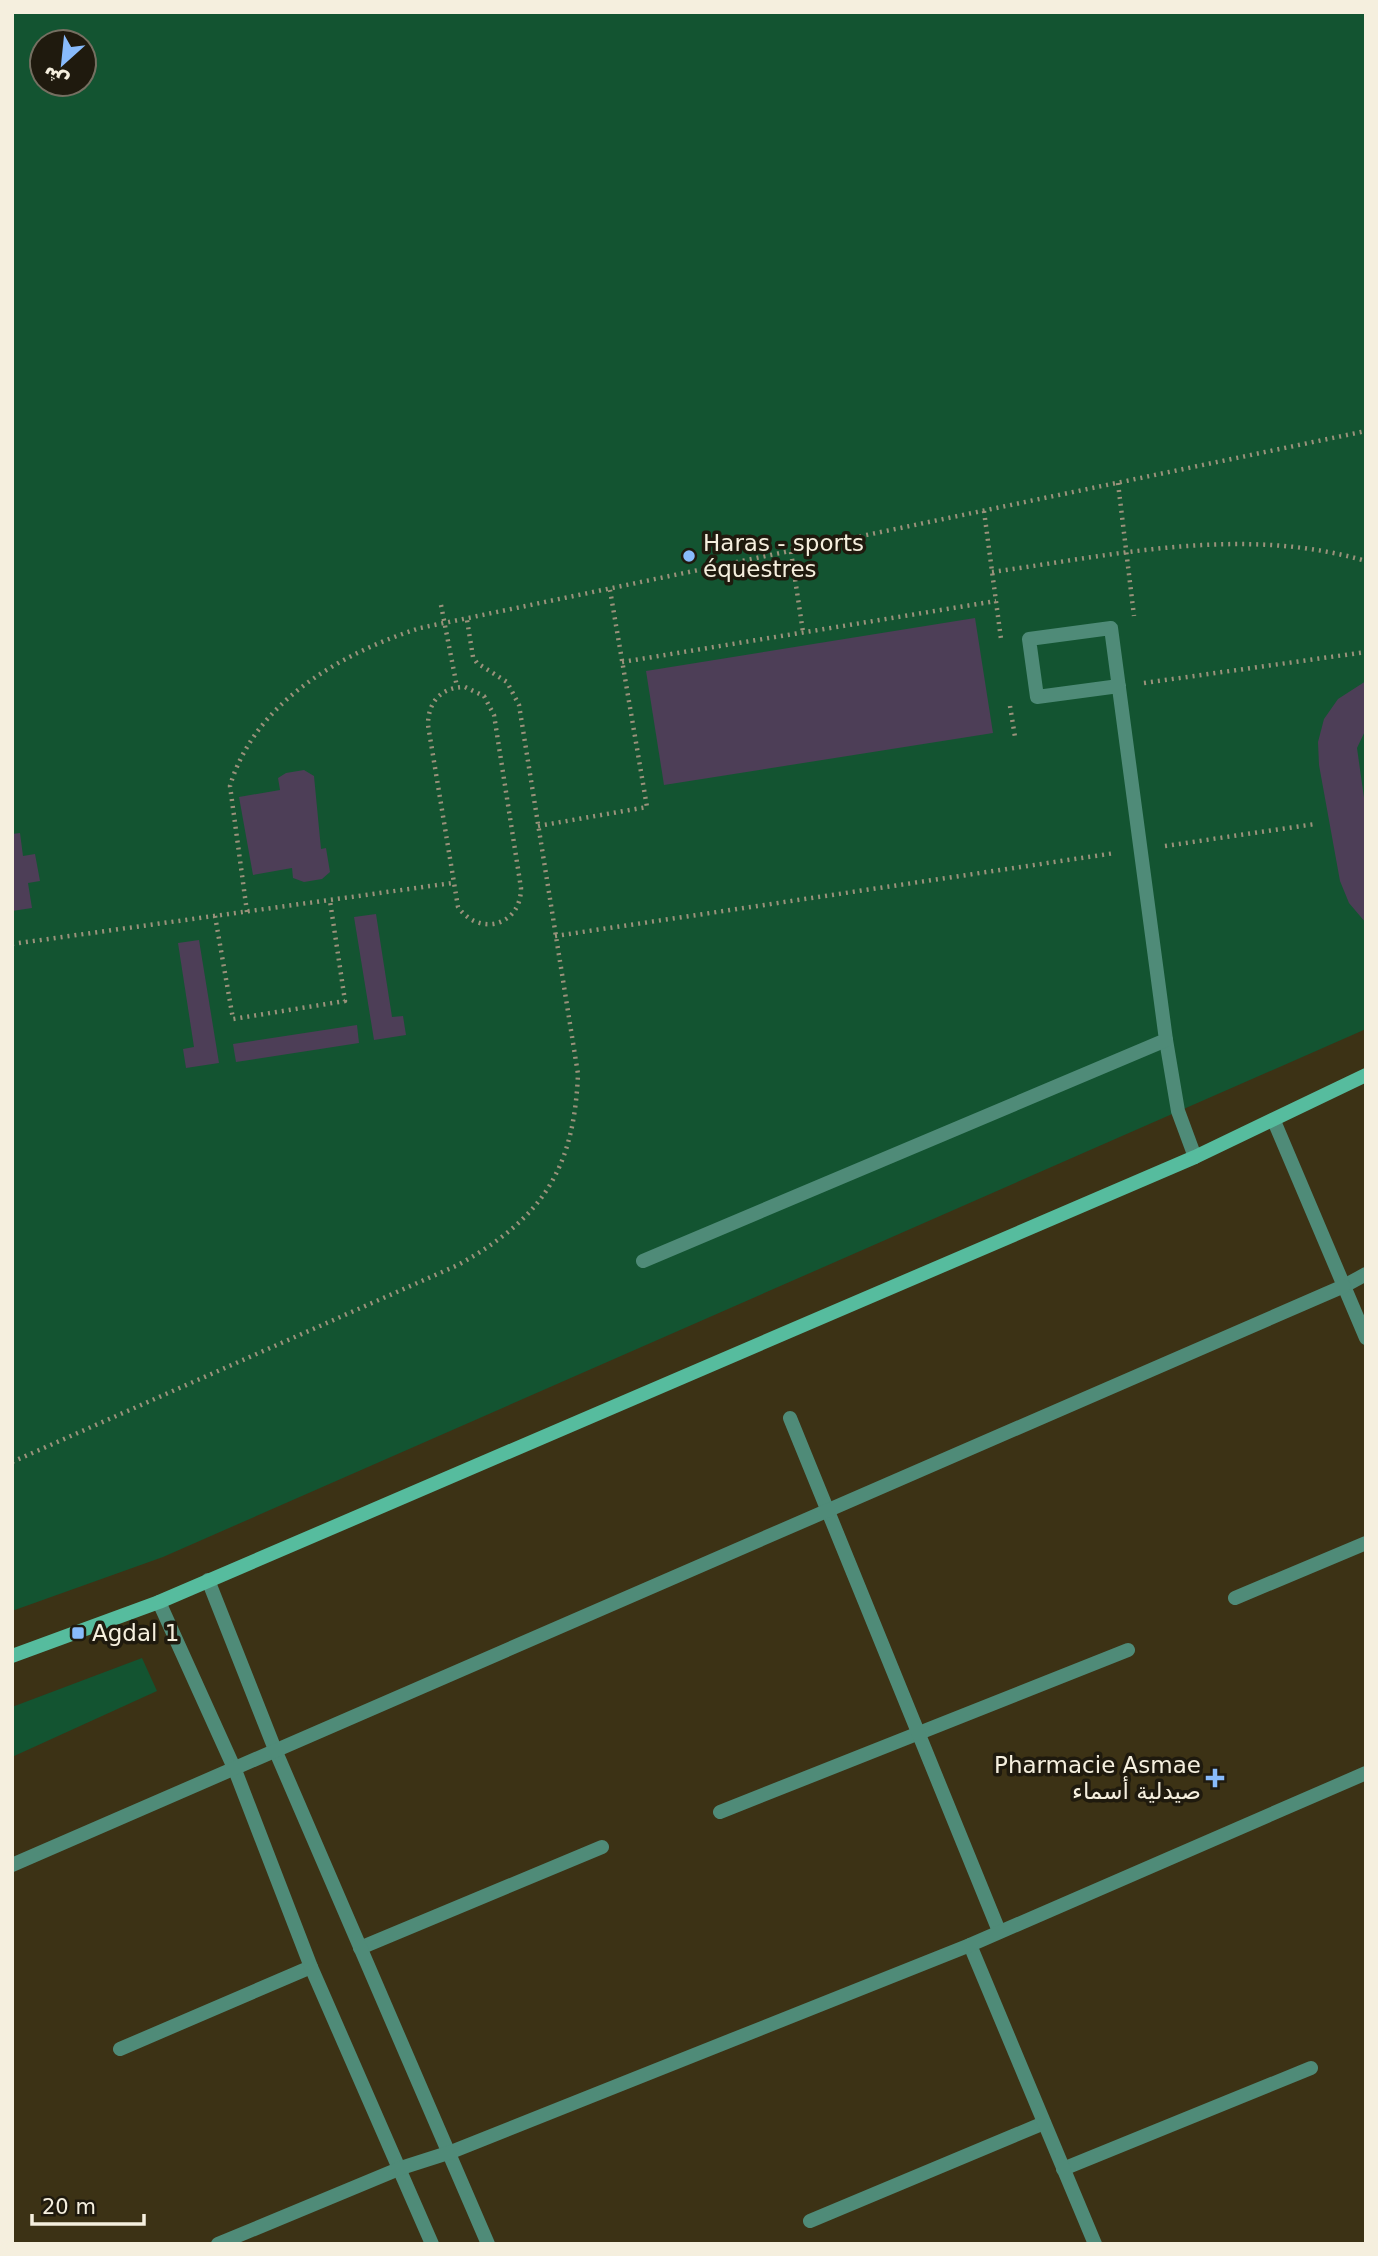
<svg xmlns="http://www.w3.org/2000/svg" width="1378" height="2256" font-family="'DejaVu Sans',Vazirmatn,sans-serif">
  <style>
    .green { fill: #135431; fill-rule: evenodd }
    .building { fill: #4d3e57 }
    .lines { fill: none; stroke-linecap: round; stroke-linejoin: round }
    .path { stroke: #9a927b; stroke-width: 4.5; stroke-dasharray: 2 5; stroke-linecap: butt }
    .lane { stroke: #4f8b78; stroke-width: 14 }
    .street { stroke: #4f8b78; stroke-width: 14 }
    .secondary { stroke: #56bc9e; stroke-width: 14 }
    .poi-dot { fill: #88bbfc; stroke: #1f1a0e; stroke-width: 2.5 }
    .labels { text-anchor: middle; stroke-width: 7; stroke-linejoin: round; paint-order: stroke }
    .poi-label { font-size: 23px; fill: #f5efde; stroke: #1f1a0e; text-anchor: start }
  </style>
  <rect width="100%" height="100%" fill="#3c3215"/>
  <!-- green -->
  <g class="green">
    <path d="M 12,12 L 1366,12 L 1366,1029 L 163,1557 L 12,1611 ZM 42,42 L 84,42 L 84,84 L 42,84 Z"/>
    <path d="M 142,1658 L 157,1691 L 12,1757 L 12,1707 Z"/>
  </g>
  <!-- building -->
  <g class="building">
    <path d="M 975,618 L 993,733 L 664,785 L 646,671 Z"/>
    <path d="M 1366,681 L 1366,729 L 1357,748 L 1366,812 L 1366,923 L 1349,903 L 1340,881 L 1319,765 L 1318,742 L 1324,719 L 1338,699 Z"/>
    <path d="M 304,770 L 314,776 L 321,849 L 326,848 L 330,872 L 322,879 L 304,882 L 293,878 L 292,868 L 253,875 L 239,797 L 280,790 L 278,778 L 286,773 Z"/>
    <path d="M 20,833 L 23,856 L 35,854 L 40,881 L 28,883 L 32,908 L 12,911 L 12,834 Z"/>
    <path d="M 376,914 L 392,1017 L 403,1016 L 406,1035 L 374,1040 L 354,917 Z"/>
    <path d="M 199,940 L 219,1063 L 186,1068 L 183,1049 L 194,1047 L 178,943 Z"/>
    <path d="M 357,1025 L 359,1043 L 236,1062 L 233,1044 Z"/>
  </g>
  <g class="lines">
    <!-- path -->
    <g class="path">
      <path d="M 1118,483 L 1134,616"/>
      <path d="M 984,511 L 1001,639"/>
      <path d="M 791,552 L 803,632"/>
      <path d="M 992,572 C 1115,555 1243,525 1366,561"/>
      <path d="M 441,605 L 457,687"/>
      <path d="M 622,662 L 996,601"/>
      <path d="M 1144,683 L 1366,652"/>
      <path d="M 465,687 L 484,696 L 494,715 L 521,888 C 521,926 479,937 458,907 L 428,725 C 428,702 441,687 465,687 Z"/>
      <path d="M 1010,706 L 1015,737"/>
      <path d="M 538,826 L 647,807 L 610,590"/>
      <path d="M 1165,846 L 1315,824"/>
      <path d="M 247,912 L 230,786 C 255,701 342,653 420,628 L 1366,431"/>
      <path d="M 215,916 L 233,1019 L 345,1001 L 330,901"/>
      <path d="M 555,936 L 1115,853"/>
      <path d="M 12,944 L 452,883"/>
      <path d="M 12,1462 L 458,1265 C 541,1219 574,1171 578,1074 L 519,705 L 507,682 L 477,663 L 473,657 L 467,620"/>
    </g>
    <!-- lane -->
    <g class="lane">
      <path d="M 1166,1040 L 1178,1111 L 1195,1157"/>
      <path d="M 643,1261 L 1166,1040 C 1148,903 1129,766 1111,628 L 1029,639 L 1037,697 L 1119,686"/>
      <path d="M 1344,1286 L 1366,1274"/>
      <path d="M 1235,1598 L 1366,1543"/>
      <path d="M 720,1812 L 1128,1650"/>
      <path d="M 360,1948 L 602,1847"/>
      <path d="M 120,2049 L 311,1967"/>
      <path d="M 1063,2169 L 1311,2068"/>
      <path d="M 810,2221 L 1044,2123"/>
    </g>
    <!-- street -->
    <g class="street">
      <path d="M 1274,1121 L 1366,1338"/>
      <path d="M 790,1418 L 999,1931"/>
      <path d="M 208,1580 L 276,1752 L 488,2244"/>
      <path d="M 159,1602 L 235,1770 L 311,1967 L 432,2244"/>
      <path d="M 12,1865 L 1344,1286"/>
      <path d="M 970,1945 L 1095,2244"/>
      <path d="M 218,2244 L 401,2168 L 451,2152 L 970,1945 L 1366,1773"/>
    </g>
    <!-- secondary -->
    <path class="secondary" d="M 12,1656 L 159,1602 L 1195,1157 L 1366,1075"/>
  </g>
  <!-- markers -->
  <g class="poi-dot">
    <circle cx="689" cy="556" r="7"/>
    <rect x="71" y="1626" width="14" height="14" rx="3.5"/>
    <path d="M1211.5 1767.5h7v7h7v7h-7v7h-7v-7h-7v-7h7z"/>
  </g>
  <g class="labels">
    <!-- poi labels -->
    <g class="poi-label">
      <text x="703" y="551">Haras - sports<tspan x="703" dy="26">équestres</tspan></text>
      <text x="92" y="1641">Agdal 1</text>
      <text x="1201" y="1773" text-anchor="end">Pharmacie Asmae<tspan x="1201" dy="26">صيدلية أسماء</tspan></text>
    </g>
  </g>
  <!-- border -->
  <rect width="1378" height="2256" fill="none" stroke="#f5efde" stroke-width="28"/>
  <!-- north arrow -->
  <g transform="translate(63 63) rotate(207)"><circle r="33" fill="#1f1a0e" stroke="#756f61" stroke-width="2"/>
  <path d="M0-5L12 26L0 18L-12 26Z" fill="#88bbfc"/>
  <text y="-10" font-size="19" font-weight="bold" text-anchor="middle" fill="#f5efde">ش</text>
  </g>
  <!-- scale -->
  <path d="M32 2214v10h112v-10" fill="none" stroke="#f5efde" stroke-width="3.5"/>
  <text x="42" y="2214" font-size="21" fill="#f5efde" stroke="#1f1a0e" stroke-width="5" paint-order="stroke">20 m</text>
</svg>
